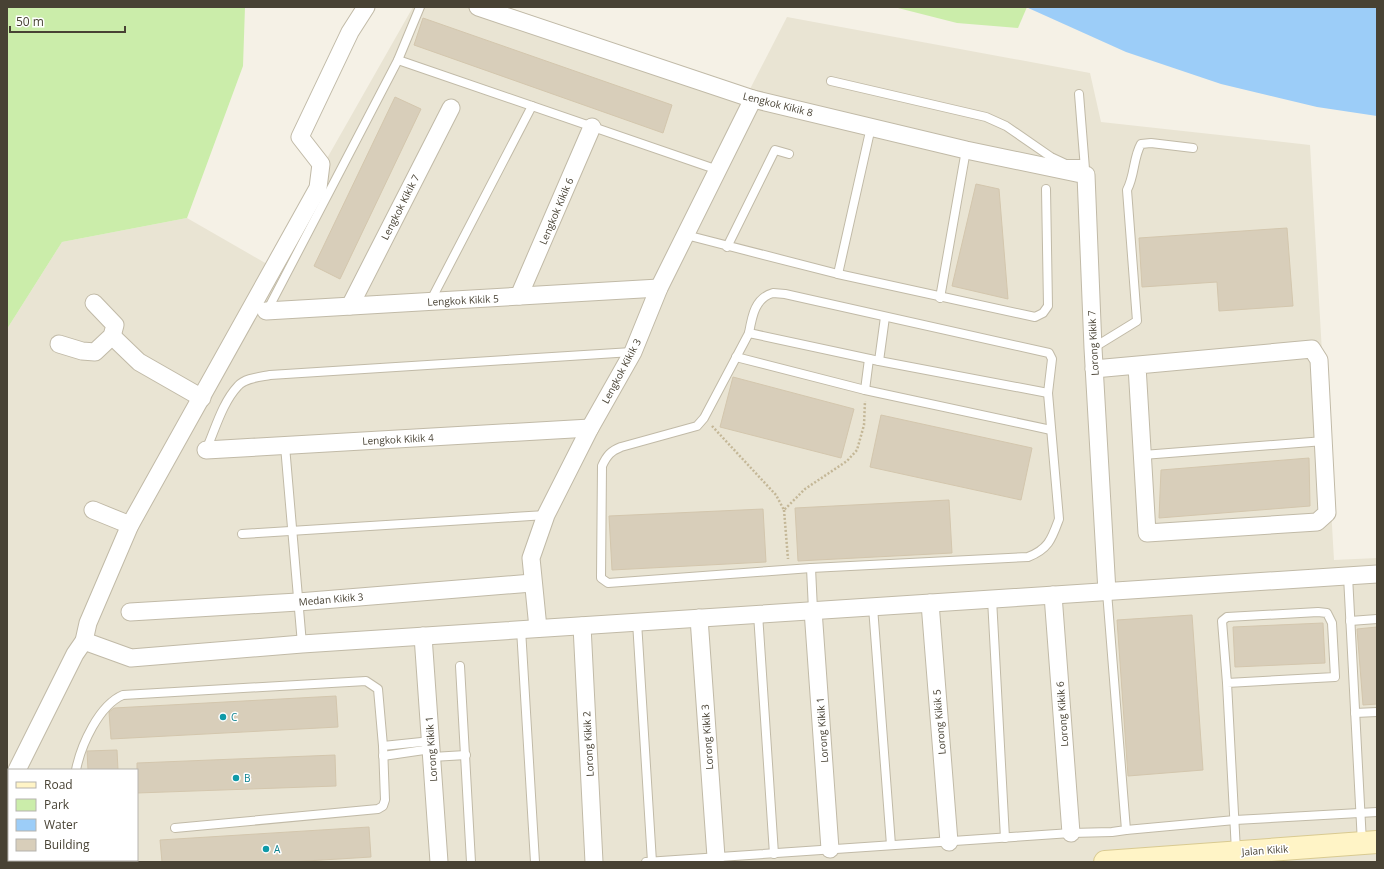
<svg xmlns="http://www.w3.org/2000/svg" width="1384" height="869" font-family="'Open Sans',sans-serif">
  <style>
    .residential { fill: #e9e4d3; fill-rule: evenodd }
    .green { fill: #cbedaa }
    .water { fill: #9ccdf8 }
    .building { fill: #d8ceba; stroke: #d3c6ad }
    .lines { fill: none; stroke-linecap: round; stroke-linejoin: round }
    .lane-casing { stroke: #c1baa7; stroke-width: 10 }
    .street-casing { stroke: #c1baa7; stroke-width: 19 }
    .secondary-casing { stroke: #d9ca91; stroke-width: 24 }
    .path { stroke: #c4b797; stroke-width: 2.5; stroke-dasharray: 2 2; stroke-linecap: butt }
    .lane { stroke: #fff; stroke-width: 8 }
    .street { stroke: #fff; stroke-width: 17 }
    .secondary { stroke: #fff4c6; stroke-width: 22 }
    .culture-dot { fill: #0f9aa8; stroke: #fff; stroke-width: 1.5 }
    .labels { text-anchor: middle; stroke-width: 3; stroke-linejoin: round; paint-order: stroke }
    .street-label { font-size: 10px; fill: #484234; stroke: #fff }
    .culture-label { font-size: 10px; fill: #0d838f; stroke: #fff; text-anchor: start }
  </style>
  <rect width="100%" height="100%" fill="#f5f1e6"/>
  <!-- residential -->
  <path class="residential" d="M 413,7 L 508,7 L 749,91 L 787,17 L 1090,73 L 1101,122 L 1310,145 L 1334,560 L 1377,558 L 1377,862 L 7,862 L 7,329 L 62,242 L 187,218 L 267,264 ZM 9,770 L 137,770 L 137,860 L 9,860 Z"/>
  <!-- green -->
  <g class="green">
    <path d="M 7,7 L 245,7 L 243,66 L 187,218 L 62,242 L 7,329 Z"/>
    <path d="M 894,7 L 1027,7 L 1018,28 L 957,23 Z"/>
  </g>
  <!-- water -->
  <path class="water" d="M 1026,7 L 1377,7 L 1377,116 L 1317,107 L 1221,84 L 1126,52 Z"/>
  <!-- building -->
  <g class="building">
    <path d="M 423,18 L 672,105 L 663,133 L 414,45 Z"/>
    <path d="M 395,97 L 421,109 L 340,279 L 314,266 Z"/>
    <path d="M 976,184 L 999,189 L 1008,299 L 952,286 Z"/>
    <path d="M 1287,228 L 1293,306 L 1219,311 L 1217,282 L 1142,287 L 1139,238 Z"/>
    <path d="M 733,377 L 854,409 L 841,458 L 720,427 Z"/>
    <path d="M 881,415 L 1032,448 L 1021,500 L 870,467 Z"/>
    <path d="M 1309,458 L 1310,506 L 1159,518 L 1161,470 Z"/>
    <path d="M 949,500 L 952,553 L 798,561 L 795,508 Z"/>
    <path d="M 763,509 L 766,562 L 612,570 L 609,516 Z"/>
    <path d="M 1192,615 L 1203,770 L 1128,776 L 1117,620 Z"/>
    <path d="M 1323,623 L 1325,663 L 1235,667 L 1233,627 Z"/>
    <path d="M 1377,627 L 1377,704 L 1363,705 L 1357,629 Z"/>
    <path d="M 336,696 L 338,727 L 111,739 L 109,712 L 114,708 Z"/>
    <path d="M 117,750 L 118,770 L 88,770 L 87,751 Z"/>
    <path d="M 335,755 L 336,786 L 137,793 L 137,763 Z"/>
    <path d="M 369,827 L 371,857 L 290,862 L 162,862 L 160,840 Z"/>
  </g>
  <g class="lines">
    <!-- lane casing -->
    <g class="lane-casing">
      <g id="lane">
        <path d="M 398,60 L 718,170"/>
        <path d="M 831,81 L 986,117 L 1006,126 L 1051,157 L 1066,164 L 1084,164"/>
        <path d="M 1079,94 L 1085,169"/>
        <path d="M 686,235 L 838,274 L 1035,317 L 1043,313 L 1048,306 L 1046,189"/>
        <path d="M 727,247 L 775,150 L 789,154"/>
        <path d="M 838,274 L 871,127"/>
        <path d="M 773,293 L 785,294 L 1049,353 L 1052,359 L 1048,393 L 1059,519 C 1052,538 1049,549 1028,557 L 811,568 L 608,583 L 601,578 L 602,466 C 607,455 611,451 621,447 L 697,426 L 704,418 L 749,333 C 752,316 755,298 773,293 Z"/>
        <path d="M 940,298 L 966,150"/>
        <path d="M 430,302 L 532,106"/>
        <path d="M 267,311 L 398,60 L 420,7"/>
        <path d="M 749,333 L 879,361 L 1048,393"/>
        <path d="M 1093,348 L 1137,321 L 1127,190 C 1135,175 1133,158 1141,144 L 1151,143 L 1193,148"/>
        <path d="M 736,357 L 865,390 L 1051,430"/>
        <path d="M 879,361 L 885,317"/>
        <path d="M 865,390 L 869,359"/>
        <path d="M 285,446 L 302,644"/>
        <path d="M 206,450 C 215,430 222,403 238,386 C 245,378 260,377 270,375 L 632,352"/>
        <path d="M 1143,455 L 1324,441"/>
        <path d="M 242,534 L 546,515"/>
        <path d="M 811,568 L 813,610"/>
        <path d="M 1348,576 L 1362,843"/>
        <path d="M 992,599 L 1005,838"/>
        <path d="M 873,607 L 891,845"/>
        <path d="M 758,614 L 774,854"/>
        <path d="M 1350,621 L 1377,619"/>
        <path d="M 637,622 L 652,862"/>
        <path d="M 521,629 L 535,862"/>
        <path d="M 460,666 L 471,862"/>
        <path d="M 1227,683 L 1222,621 L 1227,617 L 1318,612 L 1327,613 L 1332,623 L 1335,677 L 1227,683 L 1236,851"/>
        <path d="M 1355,713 L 1377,712"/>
        <path d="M 383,746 L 431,741"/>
        <path d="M 383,756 L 431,749"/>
        <path d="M 432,757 L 466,755"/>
        <path d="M 76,770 C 81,745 99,705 123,695 L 366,681 L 378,689 L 383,746 L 385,800 L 383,806 L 378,809 L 175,828"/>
        <path d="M 1126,830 L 1235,820 L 1377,812"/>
        <path d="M 77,860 L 77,862"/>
        <path d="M 646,862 L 1071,833 L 1112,832 L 1126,830 L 1107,592"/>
      </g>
    </g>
    <!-- street casing -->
    <g class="street-casing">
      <g id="street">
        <path d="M 478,7 L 753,99 L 966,150 L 1086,175 L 1093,348 L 1107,592"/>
        <path d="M 519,296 L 592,127"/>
        <path d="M 350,306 L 451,108"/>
        <path d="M 266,311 L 659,288"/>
        <path d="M 112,336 L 139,362 L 202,398"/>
        <path d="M 59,344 L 82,351 L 95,352 L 112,336 L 115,325 L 94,303"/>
        <path d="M 1094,369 L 1312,349 L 1319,360 L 1327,513 L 1317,522 L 1147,533 L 1137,366"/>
        <path d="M 206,450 L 590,428"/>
        <path d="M 93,510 L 130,525"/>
        <path d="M 1053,595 L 1071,833"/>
        <path d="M 930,603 L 949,842"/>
        <path d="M 813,610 L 830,849"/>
        <path d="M 130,612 L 298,602 L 532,583"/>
        <path d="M 699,618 L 716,857"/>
        <path d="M 582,626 L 594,862"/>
        <path d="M 538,628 L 531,558 L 546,515 L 590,428 L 633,352 L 659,288 L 753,99"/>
        <path d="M 423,636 L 439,862"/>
        <path d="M 84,641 L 131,658 L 302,644 L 1377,574"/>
        <path d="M 17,770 L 75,654 L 84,641 L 88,623 L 130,525 L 318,188 L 321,164 L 300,137 L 350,32 L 366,7"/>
        <path d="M 7,791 L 9,787"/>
      </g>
    </g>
    <!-- secondary casing -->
    <g class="secondary-casing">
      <path id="secondary" d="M 1105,862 L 1377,842"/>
    </g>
    <!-- path -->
    <g class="path">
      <path d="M 712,426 L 776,495 L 784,510 L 805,489 L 847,461 L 857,450 L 864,425 L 865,401"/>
      <path d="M 784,510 L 788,559"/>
    </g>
    <!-- lane -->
    <use href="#lane" class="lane"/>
    <!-- street -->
    <use href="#street" class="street"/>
    <!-- secondary -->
    <use href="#secondary" class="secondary"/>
  </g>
  <!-- markers -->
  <g class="culture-dot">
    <circle cx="223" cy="717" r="4"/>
    <circle cx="236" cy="778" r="4"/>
    <circle cx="266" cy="849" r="4"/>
  </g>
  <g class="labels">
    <!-- street labels -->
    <g class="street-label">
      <text transform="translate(778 104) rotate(14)" y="4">Lengkok Kikik 8</text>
      <text transform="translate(400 207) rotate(-63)" y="4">Lengkok Kikik 7</text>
      <text transform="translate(556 211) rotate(-67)" y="4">Lengkok Kikik 6</text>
      <text transform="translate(463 300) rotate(-3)" y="4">Lengkok Kikik 5</text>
      <text transform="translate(1093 343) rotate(-93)" y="4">Lorong Kikik 7</text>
      <text transform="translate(621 371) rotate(-62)" y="4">Lengkok Kikik 3</text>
      <text transform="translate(398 439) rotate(-3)" y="4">Lengkok Kikik 4</text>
      <text transform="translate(331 599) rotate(-5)" y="4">Medan Kikik 3</text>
      <text transform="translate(1062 714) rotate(-94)" y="4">Lorong Kikik 6</text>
      <text transform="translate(939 722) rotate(-95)" y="4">Lorong Kikik 5</text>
      <text transform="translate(822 730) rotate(-94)" y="4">Lorong Kikik 1</text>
      <text transform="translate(707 737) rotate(-94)" y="4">Lorong Kikik 3</text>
      <text transform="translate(588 744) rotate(-93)" y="4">Lorong Kikik 2</text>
      <text transform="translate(431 749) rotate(-94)" y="4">Lorong Kikik 1</text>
      <text transform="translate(1265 850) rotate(-4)" y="4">Jalan Kikik</text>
    </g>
    <!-- culture labels -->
    <g class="culture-label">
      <text x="231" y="721">C</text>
      <text x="244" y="782">B</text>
      <text x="274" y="853">A</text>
    </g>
  </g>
  <!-- border -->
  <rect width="1384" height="869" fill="none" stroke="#484234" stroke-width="16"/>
  <!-- legend -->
  <rect x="8" y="769" width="130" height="92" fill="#ffffff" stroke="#b6b3ae"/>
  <rect x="16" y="782" width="20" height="6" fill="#fff4c6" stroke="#b6b3ae"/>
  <text x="44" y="789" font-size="12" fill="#484234">Road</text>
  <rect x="16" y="799" width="20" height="12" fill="#cbedaa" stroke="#b6b3ae"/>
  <text x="44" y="809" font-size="12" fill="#484234">Park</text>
  <rect x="16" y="819" width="20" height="12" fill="#9ccdf8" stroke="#b6b3ae"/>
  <text x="44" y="829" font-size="12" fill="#484234">Water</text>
  <rect x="16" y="839" width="20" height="12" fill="#d8ceba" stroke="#b6b3ae"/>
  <text x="44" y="849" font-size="12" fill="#484234">Building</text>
  <!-- scale -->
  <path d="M10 26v6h115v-6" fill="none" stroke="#484234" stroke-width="2"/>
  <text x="16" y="26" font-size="12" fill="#484234" stroke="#ffffff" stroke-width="3" paint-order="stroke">50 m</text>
</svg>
